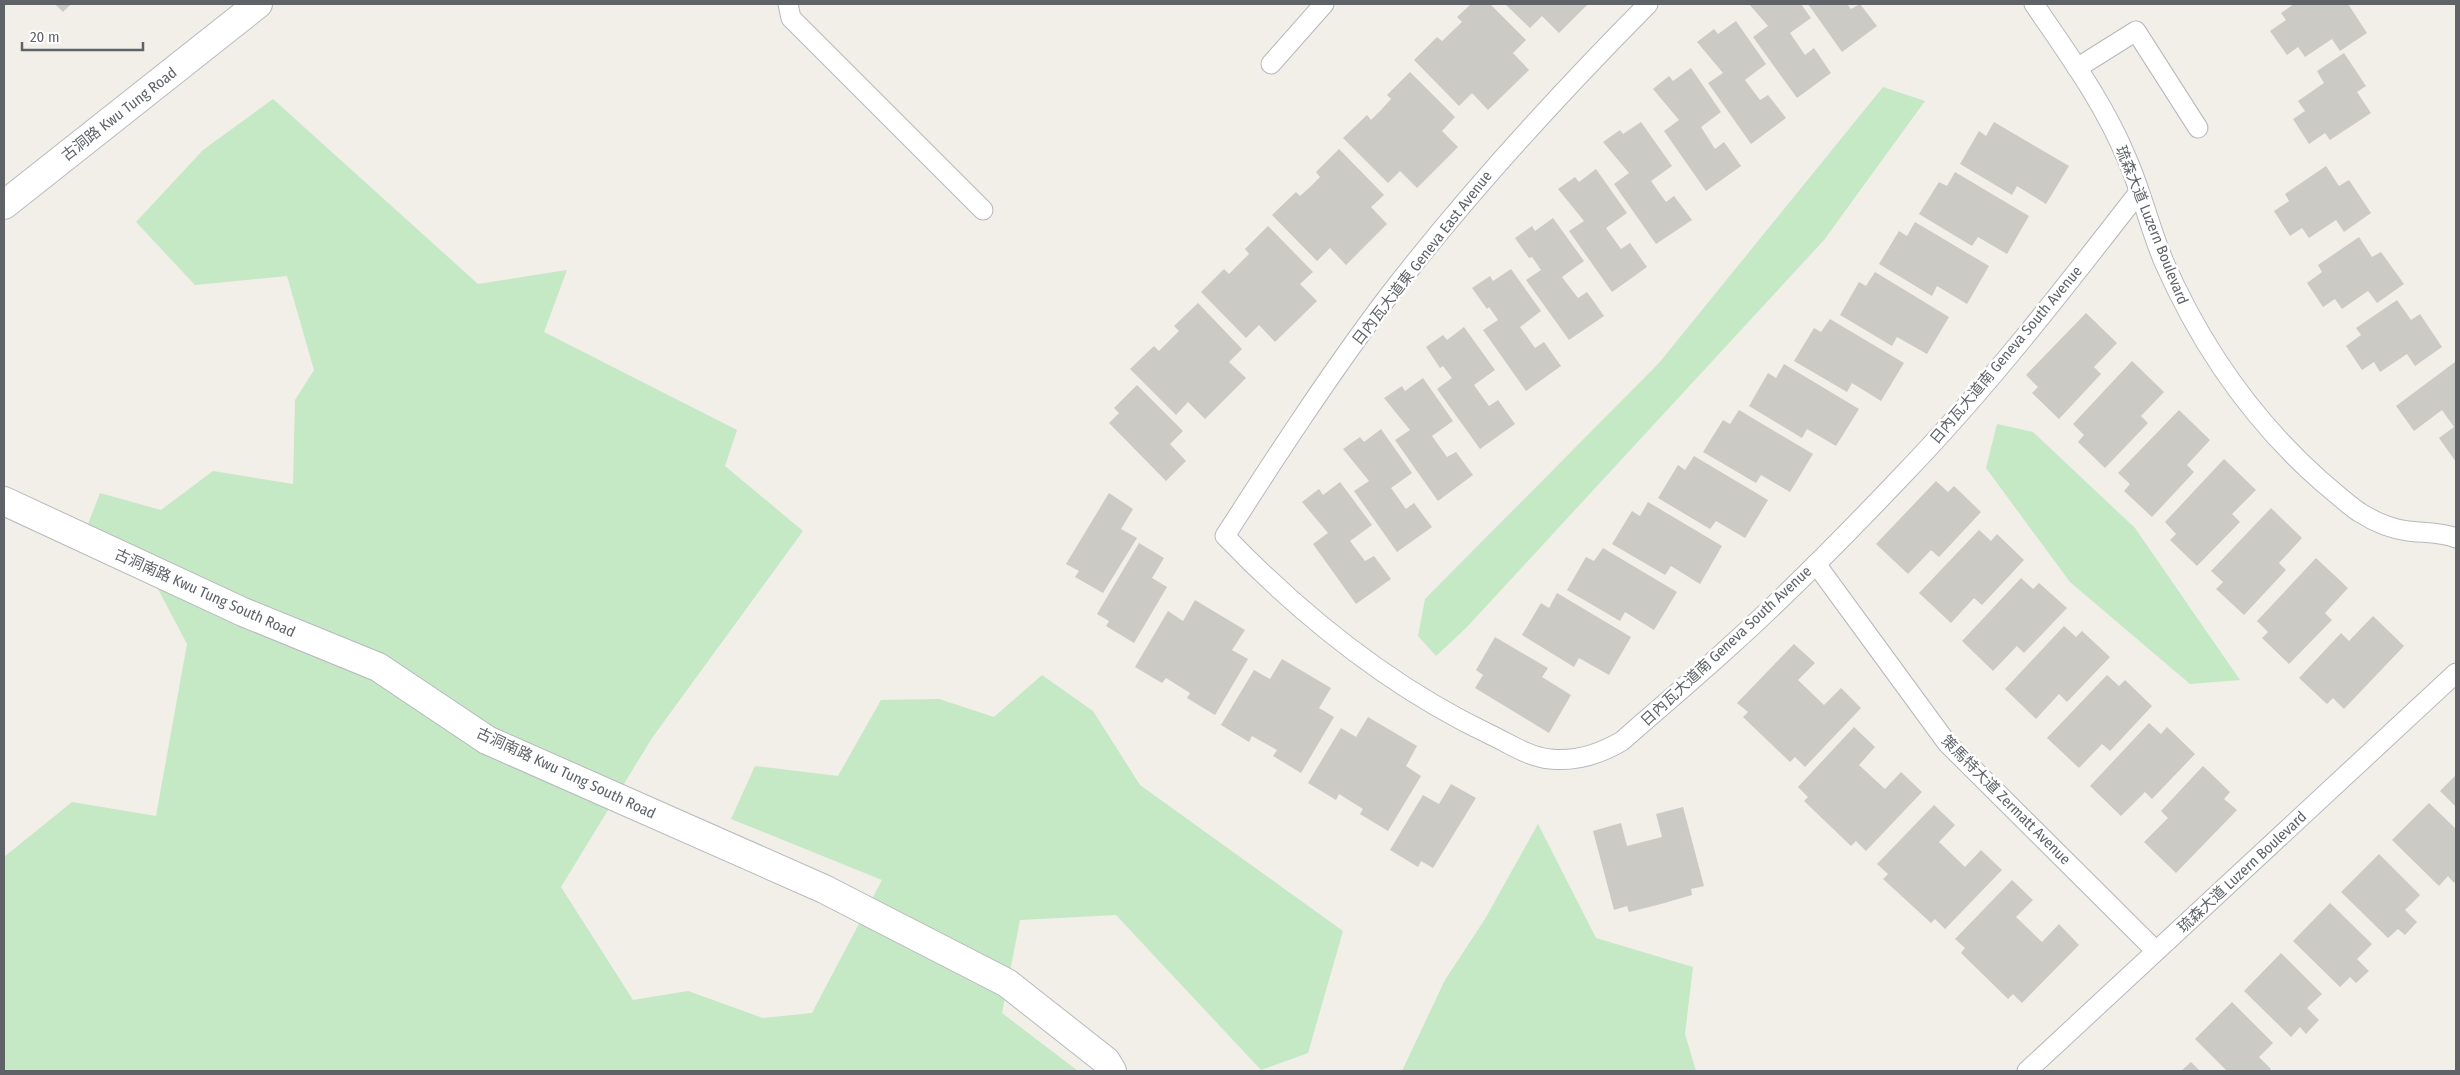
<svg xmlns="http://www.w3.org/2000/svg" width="2460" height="1075" font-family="'Fira Sans Condensed','Noto Sans SC',sans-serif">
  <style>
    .green { fill: #c5e8c5 }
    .building { fill: #cccac5 }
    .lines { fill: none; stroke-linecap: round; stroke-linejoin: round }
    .lane-casing { stroke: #b5b8bc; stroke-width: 21 }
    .street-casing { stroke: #b5b8bc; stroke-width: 30 }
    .secondary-casing { stroke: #b6babf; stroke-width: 30 }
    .lane { stroke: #fff; stroke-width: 19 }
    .street { stroke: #fff; stroke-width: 28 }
    .secondary { stroke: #fff; stroke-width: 28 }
    .labels { text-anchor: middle; stroke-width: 5; stroke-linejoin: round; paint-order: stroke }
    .street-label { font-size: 15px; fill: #5f6368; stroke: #fff }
  </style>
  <rect width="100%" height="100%" fill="#f1efe8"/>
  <!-- green -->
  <g class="green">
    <path d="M 1883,87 L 1925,101 L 1824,240 L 1466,628 L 1436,656 L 1418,636 L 1425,599 L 1659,363 Z"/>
    <path d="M 273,99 L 478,284 L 567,270 L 544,332 L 737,430 L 725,466 L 803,531 L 652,738 L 561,887 L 633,1000 L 688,991 L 763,1018 L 812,1013 L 882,880 L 731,819 L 755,766 L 838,776 L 881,700 L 939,699 L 994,717 L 1042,675 L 1093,711 L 1140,785 L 1343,931 L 1308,1053 L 1261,1070 L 1116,915 L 1020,920 L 1002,1013 L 1078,1071 L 4,1071 L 4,857 L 72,802 L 156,816 L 187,644 L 158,589 L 78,550 L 100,493 L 161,510 L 213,471 L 293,484 L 295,400 L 314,370 L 287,276 L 195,285 L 136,222 L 203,150 Z"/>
    <path d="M 1997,424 L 2033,432 L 2135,528 L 2240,680 L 2190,684 L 2070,582 L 1986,468 Z"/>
    <path d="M 1538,824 L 1596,938 L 1693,967 L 1685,1034 L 1696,1071 L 1402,1071 L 1445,980 L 1485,919 Z"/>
  </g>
  <!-- building -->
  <g class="building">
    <path d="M 55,4 L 71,4 L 63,12 Z"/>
    <path d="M 1471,4 L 1490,4 L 1526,40 L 1513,53 L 1529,70 L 1488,110 L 1472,93 L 1459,106 L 1414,60 L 1437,37 L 1442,41 L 1462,22 L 1457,17 Z"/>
    <path d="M 1505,4 L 1588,4 L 1559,33 L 1542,16 L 1530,28 Z"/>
    <path d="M 1749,4 L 1801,4 L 1811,18 L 1790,33 L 1805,55 L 1814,48 L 1831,73 L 1797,98 L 1753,37 L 1768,26 Z"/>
    <path d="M 1808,4 L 1847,4 L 1851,9 L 1860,4 L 1877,26 L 1842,52 Z"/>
    <path d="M 2294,4 L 2348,4 L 2367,33 L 2340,51 L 2332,39 L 2305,57 L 2298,47 L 2287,55 L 2270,31 L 2286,20 L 2281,13 Z"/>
    <path d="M 1736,21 L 1766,64 L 1745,80 L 1760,100 L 1768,95 L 1786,118 L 1751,144 L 1708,83 L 1723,73 L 1697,42 L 1714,29 L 1718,34 Z"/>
    <path d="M 2344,53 L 2366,86 L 2357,92 L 2371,113 L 2330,140 L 2325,133 L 2309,144 L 2293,119 L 2305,111 L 2298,101 L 2324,83 L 2317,71 Z"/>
    <path d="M 1691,68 L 1721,112 L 1701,127 L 1715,149 L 1724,142 L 1741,166 L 1706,191 L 1664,131 L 1679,120 L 1653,89 L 1669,76 L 1673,81 Z"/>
    <path d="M 1410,72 L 1455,117 L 1442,131 L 1458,147 L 1417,188 L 1400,171 L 1388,183 L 1343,138 L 1367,115 L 1371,120 L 1381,110 L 1391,99 L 1387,95 Z"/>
    <path d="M 1641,122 L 1672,166 L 1651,181 L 1666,202 L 1674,196 L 1692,220 L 1656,244 L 1614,184 L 1629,173 L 1603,142 L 1620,130 L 1623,134 Z"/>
    <path d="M 1994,122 L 2069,166 L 2046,204 L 2017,186 L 2012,195 L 1960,164 L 1979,131 L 1986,136 Z"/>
    <path d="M 1339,149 L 1384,195 L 1371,207 L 1387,224 L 1346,265 L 1330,248 L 1317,261 L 1272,215 L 1296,192 L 1300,196 L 1310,187 L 1320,177 L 1316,172 Z"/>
    <path d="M 2326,166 L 2339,186 L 2349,180 L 2371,213 L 2344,232 L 2336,220 L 2309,238 L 2302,228 L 2290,236 L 2274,211 L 2289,201 L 2285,194 Z"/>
    <path d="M 1596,169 L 1627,213 L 1606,228 L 1621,249 L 1630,243 L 1647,267 L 1612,292 L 1569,231 L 1584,221 L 1558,189 L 1575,177 L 1579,182 Z"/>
    <path d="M 1955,172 L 2029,216 L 2007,254 L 1978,237 L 1972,246 L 1919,214 L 1939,182 L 1947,186 Z"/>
    <path d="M 1553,218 L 1584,261 L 1562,277 L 1578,298 L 1587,292 L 1604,316 L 1569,340 L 1526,280 L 1541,270 L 1532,257 L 1529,258 L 1515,238 L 1532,226 L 1535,231 Z"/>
    <path d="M 1915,222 L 1989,266 L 1967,304 L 1937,286 L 1932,296 L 1879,264 L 1899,231 L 1907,236 Z"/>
    <path d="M 1268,226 L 1313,272 L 1300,284 L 1317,301 L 1275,342 L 1259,325 L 1246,338 L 1201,292 L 1224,269 L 1229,274 L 1249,254 L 1245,249 Z"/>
    <path d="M 2359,237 L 2372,257 L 2381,252 L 2404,284 L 2377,303 L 2368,291 L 2342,309 L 2335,299 L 2323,307 L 2307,283 L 2322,272 L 2318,265 Z"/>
    <path d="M 1511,269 L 1541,311 L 1520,327 L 1535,348 L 1544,342 L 1561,366 L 1526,391 L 1483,330 L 1498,320 L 1489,307 L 1487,309 L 1472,288 L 1490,276 L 1493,281 Z"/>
    <path d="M 1875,272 L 1949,317 L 1927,354 L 1897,337 L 1892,346 L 1840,315 L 1859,282 L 1866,286 Z"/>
    <path d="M 2397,300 L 2411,320 L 2420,314 L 2442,347 L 2415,366 L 2407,354 L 2380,372 L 2374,362 L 2362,370 L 2346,346 L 2361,335 L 2356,328 Z"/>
    <path d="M 1198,303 L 1242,349 L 1229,362 L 1246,378 L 1205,419 L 1188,402 L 1176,415 L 1130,369 L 1154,346 L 1159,351 L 1179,331 L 1174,326 Z"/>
    <path d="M 2086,313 L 2117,343 L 2094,367 L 2101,374 L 2059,419 L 2032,393 L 2038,387 L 2026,375 Z"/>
    <path d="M 1830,319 L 1904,363 L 1881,401 L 1852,383 L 1847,392 L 1794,361 L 1814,328 L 1821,332 Z"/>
    <path d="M 1464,327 L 1495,370 L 1474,385 L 1489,406 L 1498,400 L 1515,424 L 1480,449 L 1437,389 L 1452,378 L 1443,366 L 1440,368 L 1426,347 L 1443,335 L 1447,340 Z"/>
    <path d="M 2132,361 L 2164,392 L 2141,416 L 2148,423 L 2105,468 L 2078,442 L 2084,435 L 2073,424 Z"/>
    <path d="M 2455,362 L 2456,365 L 2456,462 L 2439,438 L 2454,427 L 2442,410 L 2414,431 L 2396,406 Z"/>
    <path d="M 1784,364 L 1859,409 L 1836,446 L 1807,429 L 1802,438 L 1749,406 L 1768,373 L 1776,378 Z"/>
    <path d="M 1423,378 L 1453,421 L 1432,436 L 1447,457 L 1456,452 L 1473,475 L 1438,501 L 1395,440 L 1410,430 L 1384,398 L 1402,386 L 1405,391 Z"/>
    <path d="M 1137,385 L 1183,431 L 1170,444 L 1186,461 L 1166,481 L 1109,423 L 1119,413 L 1114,408 Z"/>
    <path d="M 1739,410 L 1813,454 L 1790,492 L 1761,475 L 1756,483 L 1703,452 L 1723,420 L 1730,424 Z"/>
    <path d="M 2179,410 L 2210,440 L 2187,465 L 2194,472 L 2152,517 L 2124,491 L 2130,484 L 2118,473 Z"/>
    <path d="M 1381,429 L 1412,473 L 1391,488 L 1406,509 L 1414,503 L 1432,527 L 1397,552 L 1354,491 L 1369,481 L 1343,449 L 1360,437 L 1364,442 Z"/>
    <path d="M 1694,456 L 1768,500 L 1745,538 L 1716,521 L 1710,529 L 1658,498 L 1678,465 L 1685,470 Z"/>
    <path d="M 2224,459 L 2256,490 L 2232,514 L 2240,522 L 2197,566 L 2170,540 L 2176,534 L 2165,522 Z"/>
    <path d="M 1936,481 L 1948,492 L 1954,486 L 1981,512 L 1939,557 L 1931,550 L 1908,574 L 1876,544 Z"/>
    <path d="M 1340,482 L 1372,525 L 1350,541 L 1365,561 L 1374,556 L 1391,579 L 1356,604 L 1313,544 L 1328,533 L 1302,502 L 1319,489 L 1323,495 Z"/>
    <path d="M 1109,493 L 1133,509 L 1121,529 L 1137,538 L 1103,593 L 1075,577 L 1079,571 L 1066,564 Z"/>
    <path d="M 1648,502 L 1722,546 L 1700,584 L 1671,566 L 1665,575 L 1612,544 L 1632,511 L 1640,516 Z"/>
    <path d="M 2271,508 L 2302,538 L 2279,563 L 2286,570 L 2244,615 L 2216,589 L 2223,582 L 2211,571 Z"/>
    <path d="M 1979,530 L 1991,541 L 1997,534 L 2024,560 L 1982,605 L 1974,598 L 1951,623 L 1919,593 Z"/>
    <path d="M 1139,543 L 1164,558 L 1152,578 L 1167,587 L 1134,643 L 1106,626 L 1109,621 L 1097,614 Z"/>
    <path d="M 1603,548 L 1677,592 L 1654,630 L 1625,612 L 1620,621 L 1567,590 L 1586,557 L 1594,561 Z"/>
    <path d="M 2316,558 L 2348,588 L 2325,613 L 2332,620 L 2289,664 L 2262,638 L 2268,632 L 2257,621 Z"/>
    <path d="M 2021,578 L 2033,589 L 2039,583 L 2067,608 L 2024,653 L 2017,646 L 1993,671 L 1962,641 Z"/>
    <path d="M 1557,593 L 1631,637 L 1609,675 L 1579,658 L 1574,667 L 1522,635 L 1541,603 L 1549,608 Z"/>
    <path d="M 1195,600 L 1245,630 L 1232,650 L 1248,659 L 1215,715 L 1187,698 L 1190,693 L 1166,678 L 1162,683 L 1135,667 L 1168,611 L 1183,621 Z"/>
    <path d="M 2373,616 L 2404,646 L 2344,709 L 2333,698 L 2327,704 L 2299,678 L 2341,633 L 2349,641 Z"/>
    <path d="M 2064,626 L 2076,637 L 2082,631 L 2110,657 L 2067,702 L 2059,694 L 2036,719 L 2005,689 Z"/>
    <path d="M 1495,637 L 1548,668 L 1542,677 L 1571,695 L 1549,733 L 1475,688 L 1483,675 L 1476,670 Z"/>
    <path d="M 1794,644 L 1815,663 L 1798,680 L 1824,705 L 1841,688 L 1861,708 L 1805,767 L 1795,757 L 1790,762 L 1743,717 L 1748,712 L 1737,703 Z"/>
    <path d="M 1282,659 L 1331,688 L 1319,708 L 1334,717 L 1301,773 L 1273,756 L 1277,750 L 1252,736 L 1249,742 L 1221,725 L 1254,670 L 1270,679 Z"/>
    <path d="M 2107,675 L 2119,686 L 2125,680 L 2152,706 L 2110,751 L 2102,744 L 2079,768 L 2047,738 Z"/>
    <path d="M 1368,717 L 1417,746 L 1406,766 L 1421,776 L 1388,831 L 1360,814 L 1363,809 L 1339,794 L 1336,800 L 1308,783 L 1341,728 L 1356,737 Z"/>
    <path d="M 2149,723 L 2161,734 L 2167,727 L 2195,754 L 2152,799 L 2145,792 L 2121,816 L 2090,786 Z"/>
    <path d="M 1854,727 L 1875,747 L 1859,765 L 1885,789 L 1901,772 L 1922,792 L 1866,851 L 1856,841 L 1851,846 L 1827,823 L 1804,801 L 1808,797 L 1798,787 Z"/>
    <path d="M 2203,766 L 2230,792 L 2224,799 L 2237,810 L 2176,873 L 2144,842 L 2168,818 L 2161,811 Z"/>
    <path d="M 2456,775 L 2456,807 L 2440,791 Z"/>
    <path d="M 1451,784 L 1476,798 L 1433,868 L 1421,861 L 1418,867 L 1390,850 L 1423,795 L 1439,804 Z"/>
    <path d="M 2429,803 L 2456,829 L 2456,880 L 2454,883 L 2448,876 L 2439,886 L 2392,840 Z"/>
    <path d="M 1934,805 L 1955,825 L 1939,842 L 1965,867 L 1981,850 L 2002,870 L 1945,929 L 1935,919 L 1931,923 L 1883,879 L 1888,874 L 1877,864 Z"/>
    <path d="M 1683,807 L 1704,886 L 1691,889 L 1692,895 L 1661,904 L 1629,912 L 1627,906 L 1614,910 L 1593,831 L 1621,823 L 1627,846 L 1662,837 L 1656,814 Z"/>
    <path d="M 2379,854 L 2420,895 L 2405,910 L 2417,922 L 2405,935 L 2398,929 L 2388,938 L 2341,892 Z"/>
    <path d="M 2012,880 L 2033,900 L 2016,917 L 2042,942 L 2059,924 L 2079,945 L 2022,1003 L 2013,994 L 2008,999 L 1961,953 L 1965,948 L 1955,939 Z"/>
    <path d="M 2330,903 L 2372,944 L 2357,959 L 2369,971 L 2356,983 L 2350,977 L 2340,987 L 2293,941 Z"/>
    <path d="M 2281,953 L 2322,994 L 2307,1008 L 2319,1020 L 2306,1034 L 2300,1027 L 2291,1037 L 2244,991 Z"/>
    <path d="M 2232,1002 L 2273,1043 L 2259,1057 L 2271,1069 L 2269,1071 L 2227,1071 L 2195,1039 Z"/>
    <path d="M 2191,1062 L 2200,1071 L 2181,1071 Z"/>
  </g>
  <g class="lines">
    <!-- lane casing -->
    <g class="lane-casing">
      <g id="lane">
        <path d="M 788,4 L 791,18 L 983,210"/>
        <path d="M 1648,4 C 1556,97 1467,194 1387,298 C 1329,375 1277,455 1225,536 C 1302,616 1390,687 1491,735 C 1510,744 1529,757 1550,759 C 1577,762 1600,754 1622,741 C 1657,710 1693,680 1728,648 C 1788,594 1845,536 1901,477 C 1987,388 2063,290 2139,192"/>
        <path d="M 2034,4 C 2068,54 2104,103 2127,159 C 2142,193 2150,229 2164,262 C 2201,346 2252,420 2321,481 C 2333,491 2346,503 2359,512 C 2373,521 2391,529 2408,531 C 2424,533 2442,532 2456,538"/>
        <path d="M 1271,64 L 1324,4"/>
        <path d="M 2077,68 L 2136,31 L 2198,128"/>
        <path d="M 1816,564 L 1947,743 L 2156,951"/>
        <path d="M 2027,1071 L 2456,673"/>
      </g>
    </g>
    <!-- street casing -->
    <g class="street-casing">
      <path id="street" d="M 4,501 L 243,612 L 378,667 L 487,740 L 824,889 L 1007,983 L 1106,1061 L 1112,1071"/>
    </g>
    <!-- secondary casing -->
    <g class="secondary-casing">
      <path id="secondary" d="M 4,205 L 258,4"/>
    </g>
    <!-- lane -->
    <use href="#lane" class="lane"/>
    <!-- street -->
    <use href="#street" class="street"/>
    <!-- secondary -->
    <use href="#secondary" class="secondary"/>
  </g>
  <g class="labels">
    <!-- street labels -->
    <g class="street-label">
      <text transform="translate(119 114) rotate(-38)" y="5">古洞路 Kwu Tung Road</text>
      <text transform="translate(2152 225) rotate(68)" y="5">琉森大道 Luzern Boulevard</text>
      <text transform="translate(1422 258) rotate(-52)" y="5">日內瓦大道東 Geneva East Avenue</text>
      <text transform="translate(2006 355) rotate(-50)" y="5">日內瓦大道南 Geneva South Avenue</text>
      <text transform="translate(205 593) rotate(24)" y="5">古洞南路 Kwu Tung South Road</text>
      <text transform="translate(1726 646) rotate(-43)" y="5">日內瓦大道南 Geneva South Avenue</text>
      <text transform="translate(566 773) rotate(25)" y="5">古洞南路 Kwu Tung South Road</text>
      <text transform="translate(2006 800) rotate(45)" y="5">策馬特大道 Zermatt Avenue</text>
      <text transform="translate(2242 872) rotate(-43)" y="5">琉森大道 Luzern Boulevard</text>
    </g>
  </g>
  <!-- border -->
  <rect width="2460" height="1075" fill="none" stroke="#5f6368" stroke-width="10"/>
  <!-- scale -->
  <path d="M22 42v8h121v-8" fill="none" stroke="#5f6368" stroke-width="2.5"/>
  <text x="30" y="42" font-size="15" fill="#5f6368" stroke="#ffffff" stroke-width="4" paint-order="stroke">20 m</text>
</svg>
